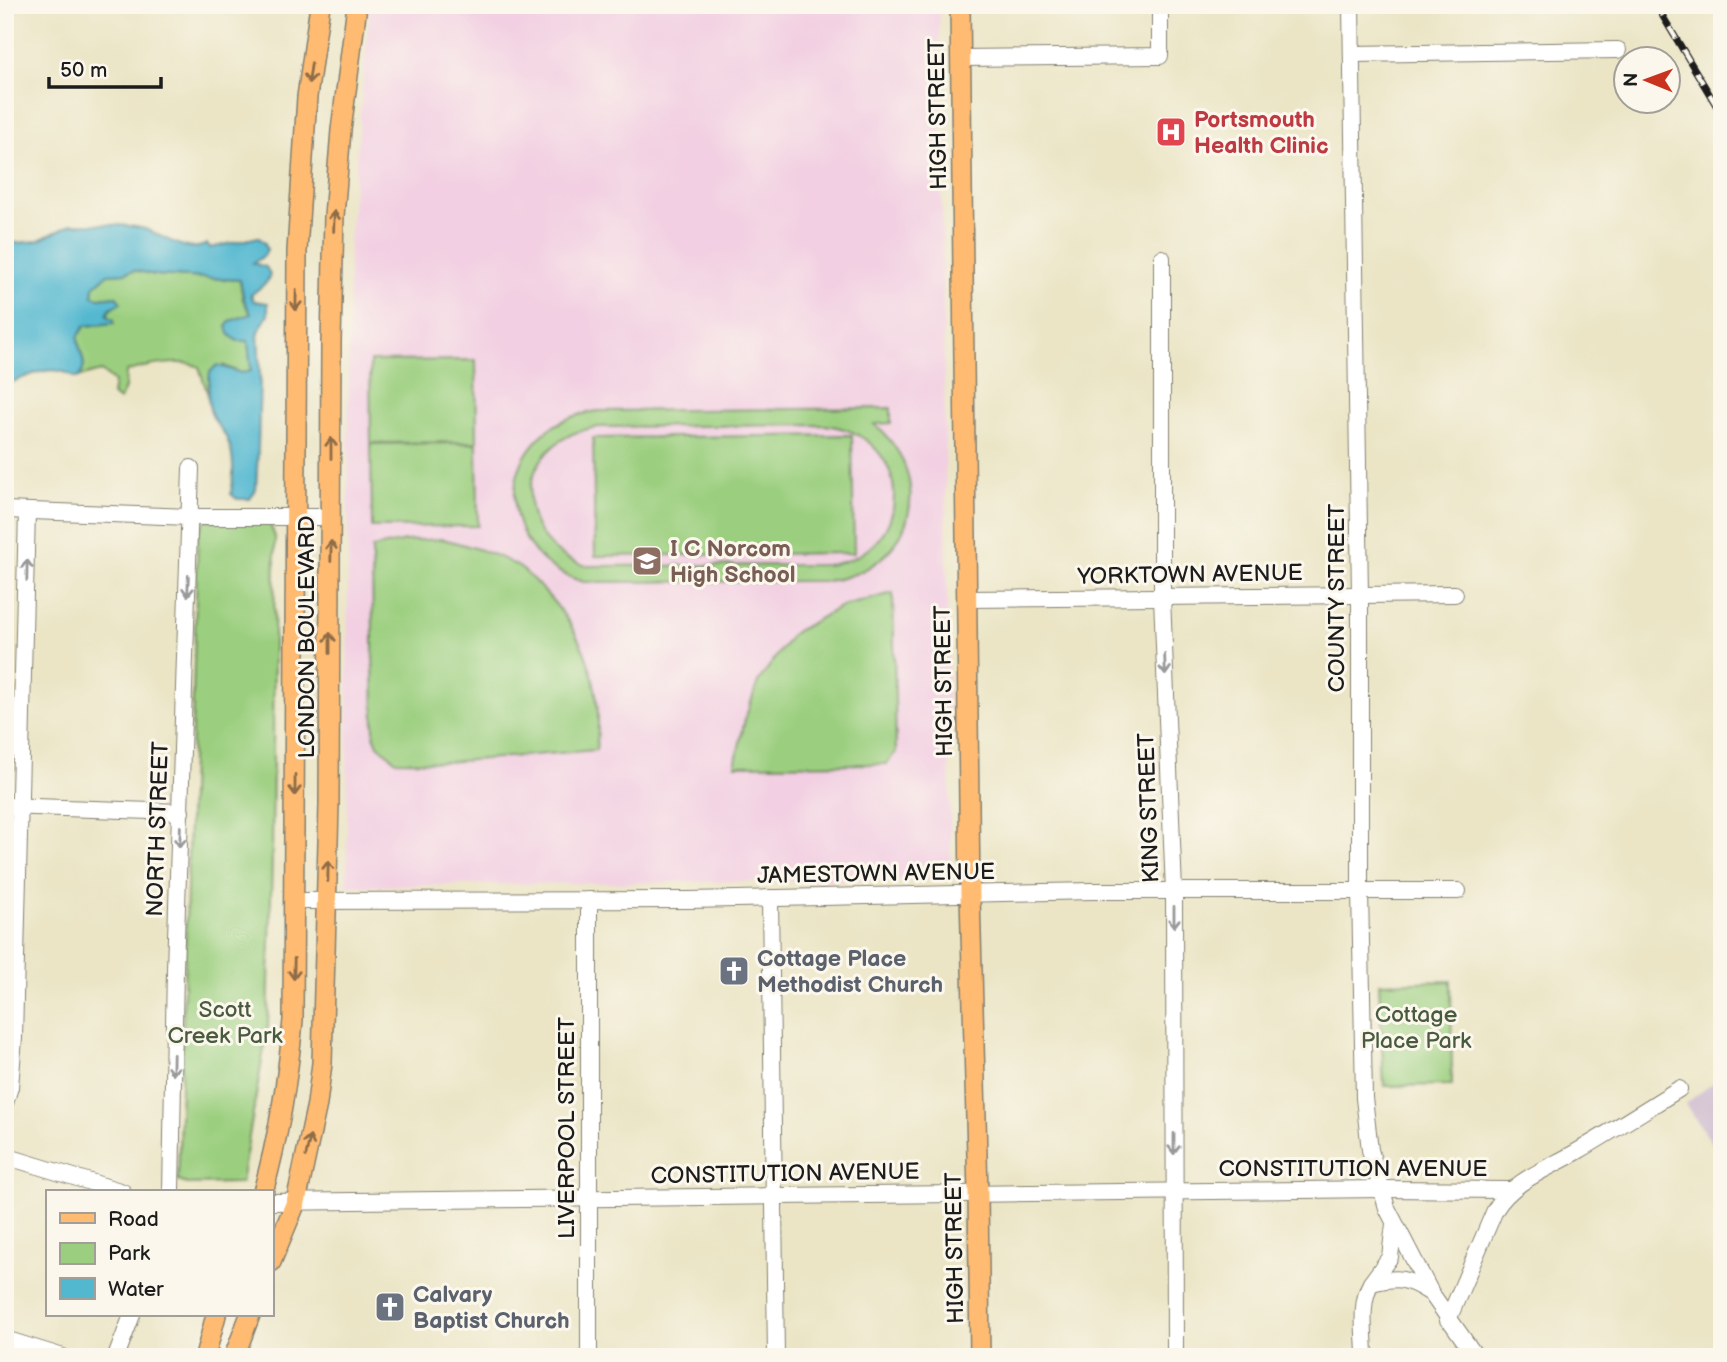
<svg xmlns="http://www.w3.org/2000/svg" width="1727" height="1362" font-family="'Balsamiq Sans',sans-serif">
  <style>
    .built { fill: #f2cfe2 }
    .industrial { fill: #cfbdd0 }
    .green { fill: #9bcf7f; stroke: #5c764e; stroke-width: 2; fill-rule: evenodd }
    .water { fill: #52b8d0; stroke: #376a76; stroke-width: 2 }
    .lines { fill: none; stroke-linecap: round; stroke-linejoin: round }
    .minor-casing { stroke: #848071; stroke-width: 18 }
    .major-casing { stroke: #848071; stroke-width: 22 }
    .minor { stroke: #fff; stroke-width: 16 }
    .major { stroke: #ffbb71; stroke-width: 19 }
    .rail-casing { stroke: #1c1c1c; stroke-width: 7 }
    .rail { stroke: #fbf7ec; stroke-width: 4.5; stroke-dasharray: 13; stroke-linecap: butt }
    .oneway { stroke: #8e6c46 }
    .oneway2 { stroke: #999 }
    .labels { text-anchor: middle; stroke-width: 6; stroke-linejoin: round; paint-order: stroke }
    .street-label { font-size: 23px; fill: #1c1c1c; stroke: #fbf7ec }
    .health-label { font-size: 23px; font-weight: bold; fill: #be3a42; stroke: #fbf7ec; text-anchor: start }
    .education-label { font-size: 23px; font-weight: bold; fill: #785e54; stroke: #fbf7ec; text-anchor: start }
    .worship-label { font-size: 23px; font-weight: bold; fill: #5b616d; stroke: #fbf7ec; text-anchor: start }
    .park-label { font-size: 23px; fill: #485b3f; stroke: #fbf7ec }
  </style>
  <rect width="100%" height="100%" fill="#fbf7ec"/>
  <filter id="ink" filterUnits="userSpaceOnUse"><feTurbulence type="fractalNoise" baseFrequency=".0143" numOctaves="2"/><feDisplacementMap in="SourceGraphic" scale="14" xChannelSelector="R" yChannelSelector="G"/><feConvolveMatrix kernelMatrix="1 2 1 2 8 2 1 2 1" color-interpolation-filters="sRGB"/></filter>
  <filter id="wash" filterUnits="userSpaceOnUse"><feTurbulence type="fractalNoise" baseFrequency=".00686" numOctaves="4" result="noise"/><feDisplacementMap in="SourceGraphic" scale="28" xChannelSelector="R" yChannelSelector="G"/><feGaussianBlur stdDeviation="1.57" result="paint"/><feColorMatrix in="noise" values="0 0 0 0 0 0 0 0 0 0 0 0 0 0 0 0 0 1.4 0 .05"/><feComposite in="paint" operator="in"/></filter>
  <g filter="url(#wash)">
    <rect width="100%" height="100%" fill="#ebe5c6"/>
    <!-- built -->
    <path class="built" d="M 370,5 L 939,5 L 951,879 L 347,886 L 349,243 Z"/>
    <!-- industrial -->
    <path class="industrial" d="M 1722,1076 L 1722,1157 L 1685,1104 Z"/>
    <!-- green -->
    <g class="green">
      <path d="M 134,270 L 155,275 L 240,280 L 243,300 L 251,314 L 230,321 L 248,341 L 251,372 L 241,373 L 223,365 L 210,372 L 208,395 L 199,367 C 183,358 143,366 126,372 L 125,388 L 120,400 L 112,395 L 114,382 L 101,371 L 79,377 C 90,363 78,353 78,337 L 85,326 L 114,323 L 107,316 L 116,296 L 99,298 L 93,296 L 94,286 L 108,274 L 125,273 Z"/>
      <path d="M 476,360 L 477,442 L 371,443 L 370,361 Z"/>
      <path d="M 891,408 L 891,423 L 874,424 C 940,480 912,571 826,581 L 584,582 C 484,553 495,422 599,411 ZM 824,425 C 916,434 918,555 826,565 L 587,566 C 505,543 514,437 599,427 Z"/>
      <path d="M 852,435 L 854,553 L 595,556 L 593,438 Z"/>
      <path d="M 477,443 L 478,526 L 372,527 L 371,444 Z"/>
      <path d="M 205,520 L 270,524 L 275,537 L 272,856 L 268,1026 L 241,1183 L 187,1184 L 178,1181 L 198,533 Z"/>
      <path d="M 443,539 C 469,546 495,553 519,567 C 527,572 535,582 542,589 C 585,633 605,689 596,750 L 447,762 L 396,761 L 378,745 L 374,735 L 372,548 L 405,541 Z"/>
      <path d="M 893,593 L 896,752 L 886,764 L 735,765 L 745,719 L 758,682 L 793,633 L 840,607 Z"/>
      <path d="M 1451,981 L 1452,1085 L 1384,1086 L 1379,983 Z"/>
    </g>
    <!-- water -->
    <path class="water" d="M 72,224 C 93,225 125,223 145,229 C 164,236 187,255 207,244 L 210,248 L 258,237 L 265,243 L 267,250 L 264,256 L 253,263 L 266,267 L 270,274 L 267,282 L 251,295 L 254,301 L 268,303 L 268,315 L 258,332 L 260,374 L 258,449 L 256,490 L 250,499 L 237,499 L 231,494 C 234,476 235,456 227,439 C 221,427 211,420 209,405 C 207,395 209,383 210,372 L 217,365 L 241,373 L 251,371 L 248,341 L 237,341 L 229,334 L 227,326 L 230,321 L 251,314 L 244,300 L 240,280 L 155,275 L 134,270 L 125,273 L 108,274 L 94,286 L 93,296 L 99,298 L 116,296 L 121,303 L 109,309 L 107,316 L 114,319 L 114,323 L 85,326 L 78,337 C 78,353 90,363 79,377 L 75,378 C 53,361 29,376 5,385 L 5,244 L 37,241 Z"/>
  </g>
  <g filter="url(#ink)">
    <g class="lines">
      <!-- minor casing -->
      <g class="minor-casing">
        <g id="minor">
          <path d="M 1351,5 L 1360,595 L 1360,890 L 1364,1098 L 1370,1150 L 1387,1208 L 1431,1293 L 1476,1357"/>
          <path d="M 1352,54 L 1618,50"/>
          <path d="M 961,58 L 1160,56 L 1160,5"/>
          <path d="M 1162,258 L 1162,597 L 1174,891 L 1175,1357"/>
          <path d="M 5,510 L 190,517 L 331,517"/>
          <path d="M 967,599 L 1455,594"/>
          <path d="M 5,806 L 181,812"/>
          <path d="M 770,898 L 776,1357"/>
          <path d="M 589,900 L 589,1357"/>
          <path d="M 294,901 L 689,900 L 1092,891 L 1458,891"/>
          <path d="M 5,1103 L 10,1087 L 14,1038 L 27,511"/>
          <path d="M 5,1156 L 123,1192"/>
          <path d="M 171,1192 L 175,969 L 191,468"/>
          <path d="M 271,1202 L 1381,1189 L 1510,1190"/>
          <path d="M 1394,1224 L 1390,1257 L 1371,1283 C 1398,1277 1405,1277 1429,1292"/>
          <path d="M 1448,1320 L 1495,1210 C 1513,1180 1548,1169 1578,1151 C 1612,1131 1645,1110 1679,1089"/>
          <path d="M 5,1339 L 63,1357"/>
          <path d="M 116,1357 L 132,1315"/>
          <path d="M 1365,1357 C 1365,1335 1359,1303 1371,1283"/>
        </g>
      </g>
      <!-- major casing -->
      <g class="major-casing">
        <g id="major">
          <path d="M 960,5 L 970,895 L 978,1193 L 980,1357"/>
          <path d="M 263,1192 C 279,1135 288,1079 293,1020 L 297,251 L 307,97 L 320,5"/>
          <path d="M 271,1262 L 296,1202 L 317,1104 L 322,1063 L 329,805 L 331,342 L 334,216 L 341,130 L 357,5"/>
          <path d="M 205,1357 L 216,1315"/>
          <path d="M 234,1357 L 250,1315"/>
        </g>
      </g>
      <!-- minor -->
      <use href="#minor" class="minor"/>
      <!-- major -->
      <use href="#major" class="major"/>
      <!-- rail casing -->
      <g class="rail-casing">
        <path id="rail" d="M 1656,5 L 1722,115"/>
      </g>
      <!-- rail -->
      <use href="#rail" class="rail"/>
    </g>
    <!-- one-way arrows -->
    <defs><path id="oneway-shaft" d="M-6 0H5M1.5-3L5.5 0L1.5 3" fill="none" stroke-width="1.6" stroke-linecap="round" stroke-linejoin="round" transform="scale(1.75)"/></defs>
    <g class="oneway">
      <use href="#oneway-shaft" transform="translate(310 73) rotate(98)"/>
      <use href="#oneway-shaft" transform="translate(334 221) rotate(-88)"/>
      <use href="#oneway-shaft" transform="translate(296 300) rotate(91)"/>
      <use href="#oneway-shaft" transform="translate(331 448) rotate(-90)"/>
      <use href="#oneway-shaft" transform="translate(331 551) rotate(-89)"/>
      <use href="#oneway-shaft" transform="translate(330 643) rotate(-90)"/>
      <use href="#oneway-shaft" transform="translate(295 785) rotate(90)"/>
      <use href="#oneway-shaft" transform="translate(328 871) rotate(-89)"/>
      <use href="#oneway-shaft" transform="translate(294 969) rotate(91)"/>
      <use href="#oneway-shaft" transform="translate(308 1146) rotate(-78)"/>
    </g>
    <g class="oneway2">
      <use href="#oneway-shaft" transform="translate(27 570) rotate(-89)"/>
      <use href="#oneway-shaft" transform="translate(188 586) rotate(92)"/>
      <use href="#oneway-shaft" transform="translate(1165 665) rotate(88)"/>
      <use href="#oneway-shaft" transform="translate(180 837) rotate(92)"/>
      <use href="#oneway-shaft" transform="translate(1174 917) rotate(90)"/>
      <use href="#oneway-shaft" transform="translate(173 1065) rotate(91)"/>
      <use href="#oneway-shaft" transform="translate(1174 1144) rotate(90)"/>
    </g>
  </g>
  <!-- icons -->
  <defs>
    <g id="hospital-square" transform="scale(1.575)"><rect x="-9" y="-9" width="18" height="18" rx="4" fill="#e0444e" stroke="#fbf7ec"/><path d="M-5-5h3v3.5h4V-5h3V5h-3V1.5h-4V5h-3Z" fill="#fff"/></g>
    <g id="school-square" transform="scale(1.575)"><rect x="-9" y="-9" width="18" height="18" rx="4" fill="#8d6e63" stroke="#fbf7ec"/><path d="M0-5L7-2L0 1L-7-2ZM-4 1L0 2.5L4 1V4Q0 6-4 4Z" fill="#fff"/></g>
    <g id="church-square" transform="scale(1.575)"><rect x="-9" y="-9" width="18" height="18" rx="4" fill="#6b7280" stroke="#fbf7ec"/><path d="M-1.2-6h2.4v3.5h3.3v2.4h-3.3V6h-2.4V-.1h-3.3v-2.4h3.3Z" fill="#fff"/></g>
  </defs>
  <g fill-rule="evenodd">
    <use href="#hospital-square" x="1171" y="132"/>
    <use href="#school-square" x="647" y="561"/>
    <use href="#church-square" x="734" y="971"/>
    <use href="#church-square" x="390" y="1307"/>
  </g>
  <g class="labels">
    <!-- street labels -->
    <g class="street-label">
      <text transform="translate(937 114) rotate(-91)" y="8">HIGH STREET</text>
      <text transform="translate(1190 574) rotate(-1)" y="8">YORKTOWN AVENUE</text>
      <text transform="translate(1336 598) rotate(-90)" y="8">COUNTY STREET</text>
      <text transform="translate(306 637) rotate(-90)" y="8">LONDON BOULEVARD</text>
      <text transform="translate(943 681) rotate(-91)" y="8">HIGH STREET</text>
      <text transform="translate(1148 808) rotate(-92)" y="8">KING STREET</text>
      <text transform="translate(157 829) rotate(-88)" y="8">NORTH STREET</text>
      <text transform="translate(876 873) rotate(-1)" y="8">JAMESTOWN AVENUE</text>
      <text transform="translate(566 1128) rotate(-90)" y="8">LIVERPOOL STREET</text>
      <text x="1353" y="1176">CONSTITUTION AVENUE</text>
      <text transform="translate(785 1173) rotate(-1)" y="8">CONSTITUTION AVENUE</text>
      <text transform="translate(954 1248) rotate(-91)" y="8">HIGH STREET</text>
    </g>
    <!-- health labels -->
    <g class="health-label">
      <text x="1194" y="127">Portsmouth<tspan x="1194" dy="26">Health Clinic</tspan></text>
    </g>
    <!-- education labels -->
    <g class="education-label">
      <text x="670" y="556">I C Norcom<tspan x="670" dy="26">High School</tspan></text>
    </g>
    <!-- worship labels -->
    <g class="worship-label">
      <text x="757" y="966">Cottage Place<tspan x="757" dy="26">Methodist Church</tspan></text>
      <text x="413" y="1302">Calvary<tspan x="413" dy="26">Baptist Church</tspan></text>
    </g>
    <!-- park labels -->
    <g class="park-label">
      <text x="225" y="1017">Scott<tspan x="225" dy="26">Creek Park</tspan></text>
      <text x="1416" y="1022">Cottage<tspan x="1416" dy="26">Place Park</tspan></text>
    </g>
  </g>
  <!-- margin -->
  <rect width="1727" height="1362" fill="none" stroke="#fbf7ec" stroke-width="28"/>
  <!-- legend -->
  <rect x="46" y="1190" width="228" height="126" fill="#fbf7ec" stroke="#a29f99" stroke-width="2"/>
  <rect x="60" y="1213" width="35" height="10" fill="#ffbb71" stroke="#a29f99" stroke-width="2"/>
  <text x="108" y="1226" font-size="21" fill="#1c1c1c">Road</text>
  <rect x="60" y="1243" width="35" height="21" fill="#9bcf7f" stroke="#a29f99" stroke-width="2"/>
  <text x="108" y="1260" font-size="21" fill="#1c1c1c">Park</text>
  <rect x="60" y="1278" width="35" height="21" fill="#52b8d0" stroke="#a29f99" stroke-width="2"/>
  <text x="108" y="1296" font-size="21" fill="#1c1c1c">Water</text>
  <!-- north arrow -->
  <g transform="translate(1647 80) rotate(271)"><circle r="33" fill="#fbf7ec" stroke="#a29f99" stroke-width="2"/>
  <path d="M0-5L12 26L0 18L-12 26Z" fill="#c8321e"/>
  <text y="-10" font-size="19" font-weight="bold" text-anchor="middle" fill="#1c1c1c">N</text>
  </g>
  <!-- scale -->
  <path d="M49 77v10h112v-10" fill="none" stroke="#1c1c1c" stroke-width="3.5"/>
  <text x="60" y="77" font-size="21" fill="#1c1c1c" stroke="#fbf7ec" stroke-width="5" paint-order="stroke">50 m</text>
</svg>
